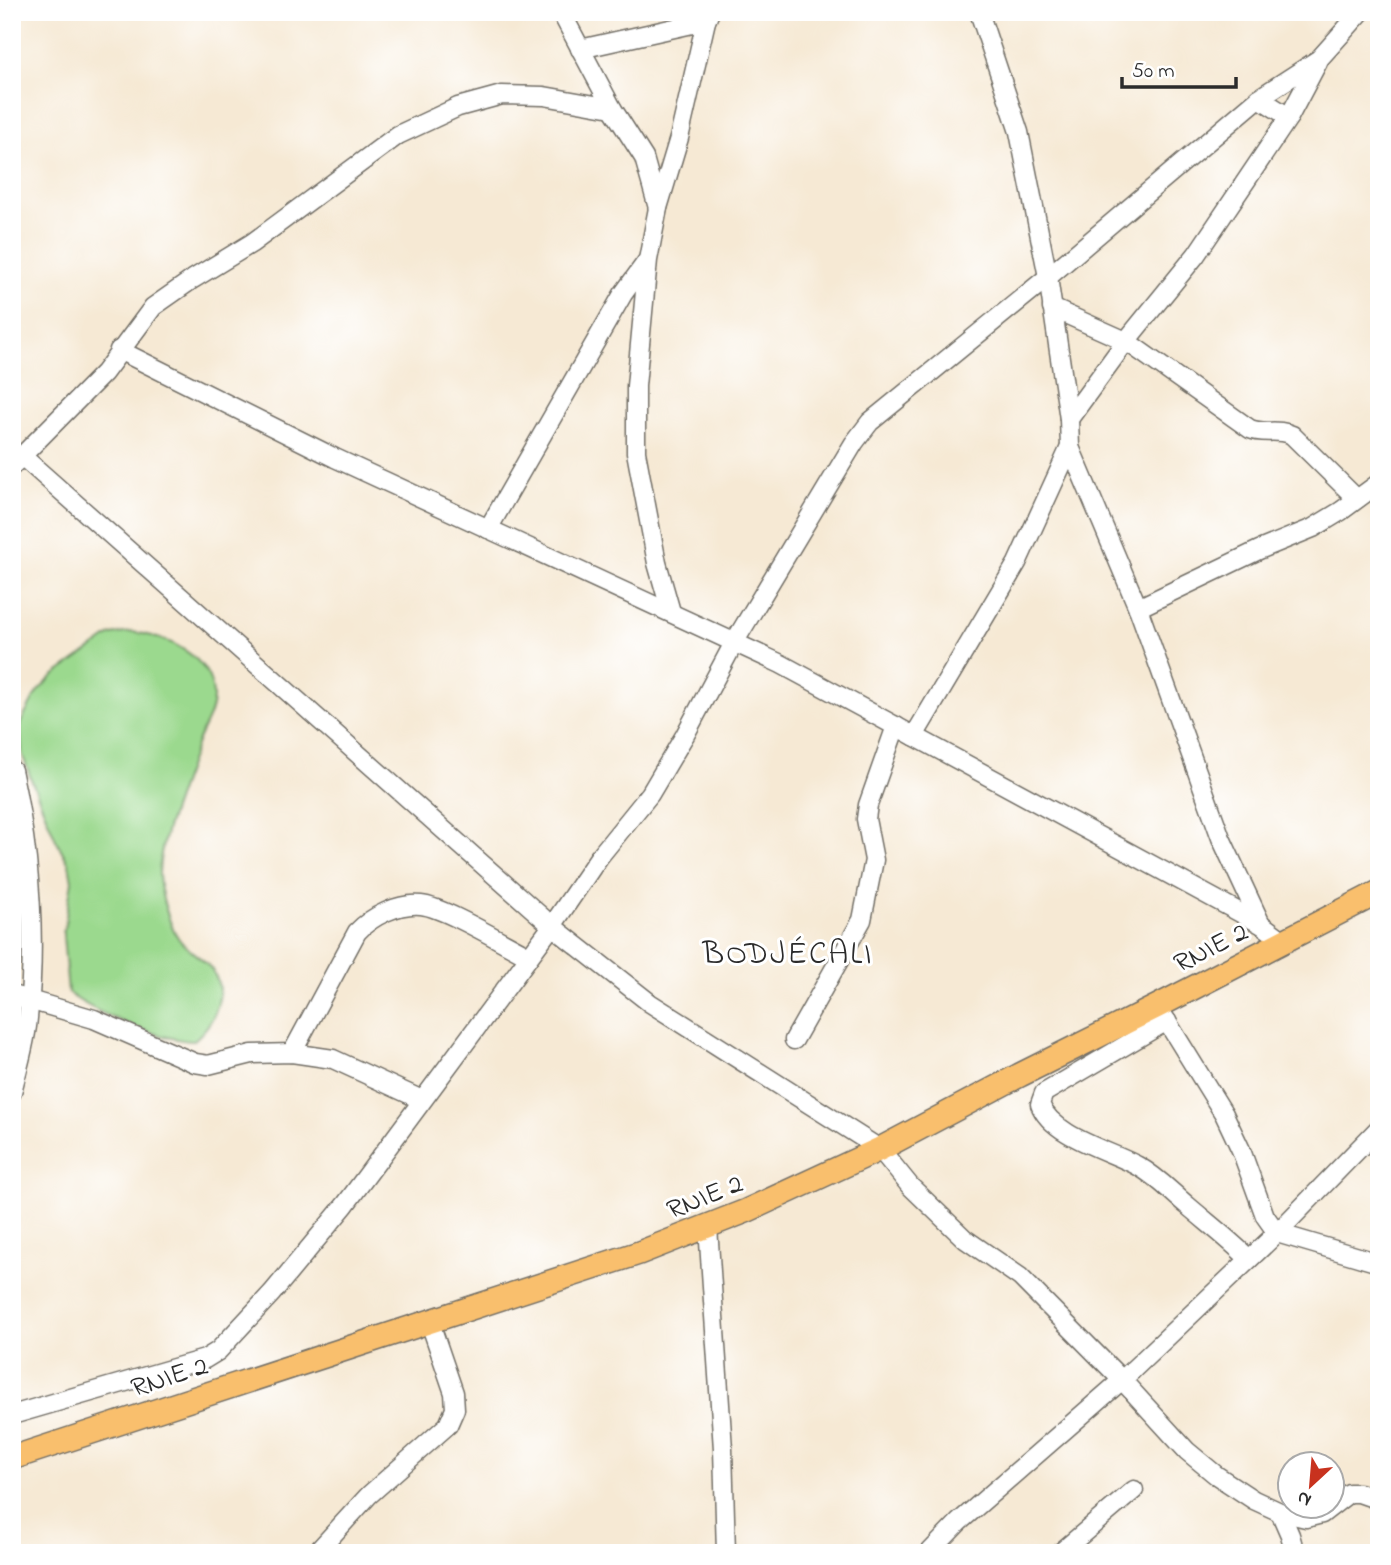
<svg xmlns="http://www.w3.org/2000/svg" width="1391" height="1565" font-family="'Indie Flower',sans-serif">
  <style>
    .green { fill: #9bd98e; stroke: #63825c; stroke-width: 2 }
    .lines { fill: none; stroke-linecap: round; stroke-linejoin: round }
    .minor-casing { stroke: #726e66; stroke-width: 21 }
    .major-casing { stroke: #726e66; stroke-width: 26 }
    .minor { stroke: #fff; stroke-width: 18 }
    .major { stroke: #f9bf6d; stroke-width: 23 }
    .labels { text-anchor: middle; stroke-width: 6; stroke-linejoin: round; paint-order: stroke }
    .street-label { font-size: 28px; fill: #2b2b2b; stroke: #fff }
    .quarter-label { font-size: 32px; letter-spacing: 2px; fill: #2b2b2b; stroke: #fff }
  </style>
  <rect width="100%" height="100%" fill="#fff"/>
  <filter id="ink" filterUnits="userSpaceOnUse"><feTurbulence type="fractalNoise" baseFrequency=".0143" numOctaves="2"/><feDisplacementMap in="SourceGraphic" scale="14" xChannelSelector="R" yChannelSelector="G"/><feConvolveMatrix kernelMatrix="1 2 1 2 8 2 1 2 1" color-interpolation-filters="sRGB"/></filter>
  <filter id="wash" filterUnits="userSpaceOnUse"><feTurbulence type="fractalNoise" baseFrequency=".00686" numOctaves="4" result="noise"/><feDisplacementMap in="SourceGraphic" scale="28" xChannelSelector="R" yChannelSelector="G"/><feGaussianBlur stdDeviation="1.57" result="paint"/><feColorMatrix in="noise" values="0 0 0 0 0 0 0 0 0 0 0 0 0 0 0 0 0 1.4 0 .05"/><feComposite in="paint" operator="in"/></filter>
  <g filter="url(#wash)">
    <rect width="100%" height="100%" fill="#f6e9d4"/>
    <!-- green -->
    <path class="green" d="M 132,632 C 167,636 211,656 213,695 C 214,714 201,729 196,745 C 184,783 160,834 159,873 C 159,889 169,926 179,939 C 186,949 198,955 207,964 C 231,989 216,1022 193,1041 C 160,1040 95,1013 68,993 L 63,935 L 72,881 L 69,864 L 56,840 L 31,779 L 22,753 L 20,724 L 37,692 L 53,676 L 111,635 Z"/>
  </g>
  <g filter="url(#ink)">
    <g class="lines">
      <!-- minor casing -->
      <g class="minor-casing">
        <g id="minor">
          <path d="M 561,12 L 612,108 L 644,158 L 658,208"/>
          <path d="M 979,12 L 1019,132 L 1048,277 L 1069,419 L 1070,447 L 1138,608 L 1221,838 L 1261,924"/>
          <path d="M 580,49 L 706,21"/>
          <path d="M 1259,98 L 1289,117"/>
          <path d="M 1052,308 L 1126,341 L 1250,429 C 1264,435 1278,428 1292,435 L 1357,499"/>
          <path d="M 119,350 L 335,458 L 781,664 L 1261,924 L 1284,941"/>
          <path d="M 1069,419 L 1126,341 L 1196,255 L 1289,117 L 1318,62"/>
          <path d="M 23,457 L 552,926 L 650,1003 L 880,1149 L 910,1186 L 965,1239 L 1020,1277 L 1122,1380 L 1187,1451 L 1216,1475 L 1254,1500 L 1280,1512 L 1306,1518 L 1322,1514 L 1349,1493 L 1359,1493 L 1379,1500"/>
          <path d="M 12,466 L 104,373 L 153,307 L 193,279 L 252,243 L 398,135 L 458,107 L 502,95 L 544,96 L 612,108"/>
          <path d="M 488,529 L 623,294 L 647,261"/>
          <path d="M 1138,608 L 1259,550 L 1313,528 L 1341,511 L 1379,483"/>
          <path d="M 671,612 L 657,563 L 636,452 L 636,386 L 648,260 L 658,208 L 679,138 L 706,21 L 710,12"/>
          <path d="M 914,736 L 1017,563 L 1070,447"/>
          <path d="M 12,770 C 30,852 37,934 28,1018 C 26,1042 18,1067 12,1092"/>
          <path d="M 12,995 L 94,1019 L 195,1063 L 208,1065 L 252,1054 L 292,1053 L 333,1059 L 422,1100"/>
          <path d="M 1161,1012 L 1224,1114 L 1241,1150 L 1265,1216 L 1277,1233 L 1379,1263"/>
          <path d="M 1167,1021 L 1044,1093 L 1040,1104 C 1051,1136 1111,1151 1138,1166 C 1158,1177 1171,1192 1188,1206 C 1209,1224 1230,1240 1249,1259"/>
          <path d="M 794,1040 L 862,920 L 874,860 L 866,819 L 868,805 L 896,726"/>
          <path d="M 292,1053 L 357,932 C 372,916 398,903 421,905 C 444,907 505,944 529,956"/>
          <path d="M 708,1227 L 723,1449 L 726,1553"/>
          <path d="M 12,1415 L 205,1359 L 218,1351 L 272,1293 L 345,1205 L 552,926 L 599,857 L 650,794 L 685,735 L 735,641 L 854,443 L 870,422 L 1048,277 L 1259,98 L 1319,59 L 1361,12"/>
          <path d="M 1280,1512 L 1290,1535 L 1295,1553"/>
          <path d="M 316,1553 L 369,1495 L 448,1425 L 455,1409 L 454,1393 L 429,1320"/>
          <path d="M 929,1553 L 959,1522 L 1122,1380 L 1277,1233 L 1379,1128"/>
          <path d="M 1060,1553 L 1134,1490"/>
        </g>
      </g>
      <!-- major casing -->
      <g class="major-casing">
        <path id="major" d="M 12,1458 L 639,1253 L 746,1211 L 880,1149 L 1020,1075 L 1158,1006 L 1379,892"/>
      </g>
      <!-- minor -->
      <use href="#minor" class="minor"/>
      <!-- major -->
      <use href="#major" class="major"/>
    </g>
  </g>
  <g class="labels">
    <!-- street labels -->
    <g class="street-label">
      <text transform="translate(1210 946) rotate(-27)" y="10">RNIE 2</text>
      <text transform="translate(704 1195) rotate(-22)" y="10">RNIE 2</text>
      <text transform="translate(169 1375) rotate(-18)" y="10">RNIE 2</text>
    </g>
    <!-- quarter labels -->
    <g class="quarter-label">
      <text x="788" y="963">BODJÉCALI</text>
    </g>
  </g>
  <!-- margin -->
  <rect width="1391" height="1565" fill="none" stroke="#fff" stroke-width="42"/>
  <!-- north arrow -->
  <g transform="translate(1311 1485) rotate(206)"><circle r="33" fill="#ffffff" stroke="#aaaaaa" stroke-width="2"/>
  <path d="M0-5L12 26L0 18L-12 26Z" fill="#c8321e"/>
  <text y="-10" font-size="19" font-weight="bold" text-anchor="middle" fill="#2b2b2b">N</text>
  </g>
  <!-- scale -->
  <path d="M1122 77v10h114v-10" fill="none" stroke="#2b2b2b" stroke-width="3.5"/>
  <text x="1132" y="77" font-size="21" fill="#2b2b2b" stroke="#ffffff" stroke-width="5" paint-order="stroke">50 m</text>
</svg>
